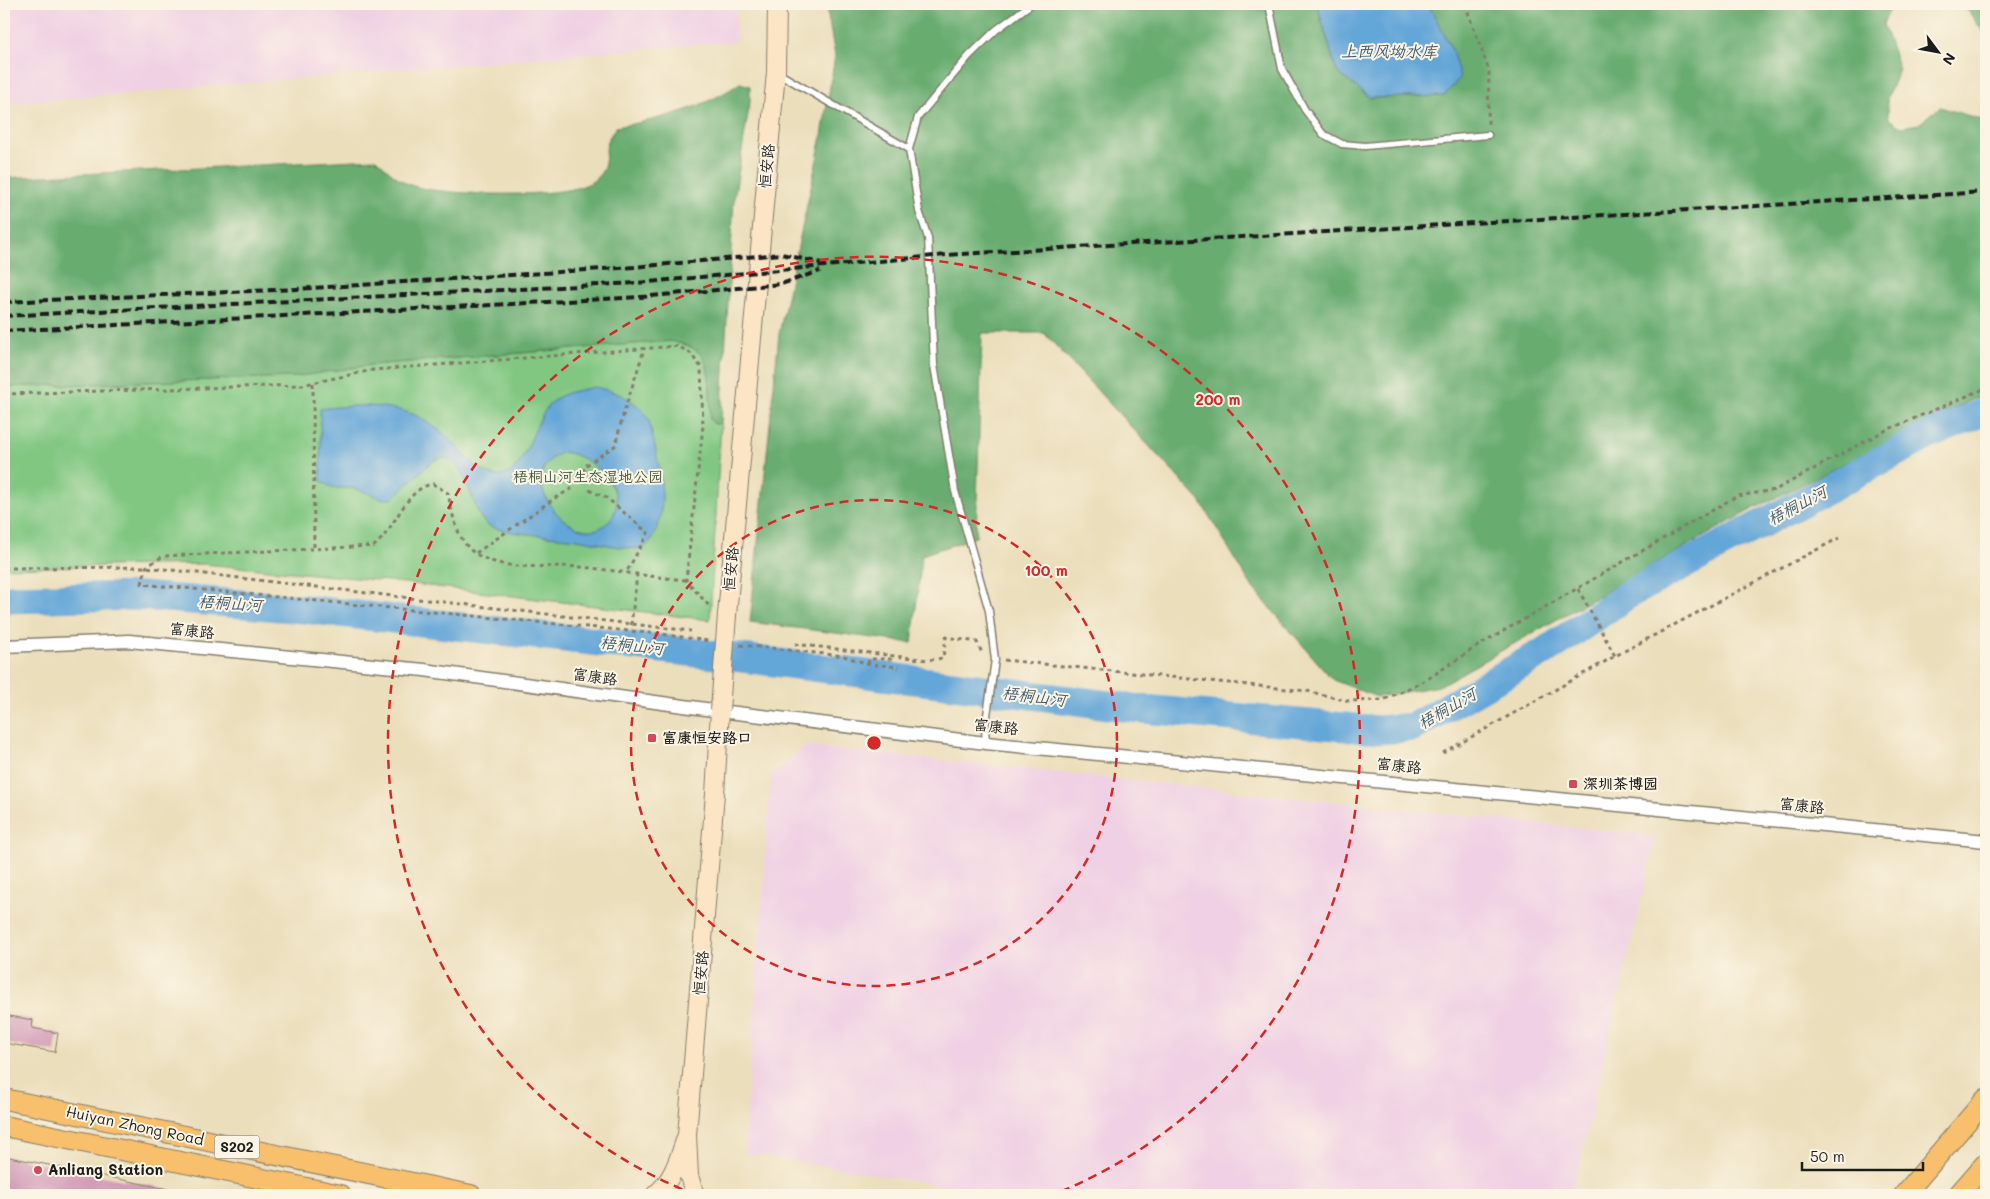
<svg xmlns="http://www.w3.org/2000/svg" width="1990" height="1199" font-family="Mali,'LXGW WenKai TC',sans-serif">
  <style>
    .built { fill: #f0d0e4 }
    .green { fill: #81c782; stroke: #4e724f }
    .forest { fill: #68ac70; stroke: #426446 }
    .water { fill: #64a6d8; stroke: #40617a; fill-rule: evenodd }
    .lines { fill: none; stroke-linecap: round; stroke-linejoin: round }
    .river { stroke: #64a6d8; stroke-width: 29 }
    .building { fill: #d39db7 }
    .lane-casing { stroke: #847d6c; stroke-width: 9 }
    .street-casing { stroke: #847d6c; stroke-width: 15 }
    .secondary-casing { stroke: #847d6c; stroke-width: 20 }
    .primary-casing { stroke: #847d6c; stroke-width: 22 }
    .path { stroke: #847d6c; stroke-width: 3; stroke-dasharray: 4 4; stroke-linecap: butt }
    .lane { stroke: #fff; stroke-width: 6 }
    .street { stroke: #fff; stroke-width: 12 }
    .secondary { stroke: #fce5c4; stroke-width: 18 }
    .primary { stroke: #f8bf6c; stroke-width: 20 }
    .rail { stroke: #1c1c1c; stroke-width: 4; stroke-dasharray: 8 4; stroke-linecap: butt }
    .secondary-bridge-casing { stroke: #847d6c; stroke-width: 20; stroke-linecap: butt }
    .secondary-bridge { stroke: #fce5c4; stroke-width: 18 }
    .ring { fill: none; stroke: #d62828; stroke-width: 2.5; stroke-dasharray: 9 6 }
    .poi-dot { fill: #d1495b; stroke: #fcf5e5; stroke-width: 2 }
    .labels { text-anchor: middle; stroke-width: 4; stroke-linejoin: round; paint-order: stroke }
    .shield { fill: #fcf5e5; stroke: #5f5d58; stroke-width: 1 }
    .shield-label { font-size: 14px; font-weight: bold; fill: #1c1c1c }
    .street-label { font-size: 15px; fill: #1c1c1c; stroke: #fcf5e5 }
    .park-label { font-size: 15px; fill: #3f5840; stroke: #fcf5e5 }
    .poi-label { font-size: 15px; font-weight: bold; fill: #1c1c1c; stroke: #fcf5e5; text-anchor: start }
    .water-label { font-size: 16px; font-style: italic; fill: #3c5a71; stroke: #fcf5e5 }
    .centre { fill: #d62828; stroke: #fcf5e5; stroke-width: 2.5 }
    .ring-label { font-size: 15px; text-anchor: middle; font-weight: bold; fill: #d62828; stroke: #fcf5e5; stroke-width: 4; stroke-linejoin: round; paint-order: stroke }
  </style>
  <rect width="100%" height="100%" fill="#fcf5e5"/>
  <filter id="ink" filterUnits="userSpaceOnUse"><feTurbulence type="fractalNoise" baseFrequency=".02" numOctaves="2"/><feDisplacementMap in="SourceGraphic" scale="10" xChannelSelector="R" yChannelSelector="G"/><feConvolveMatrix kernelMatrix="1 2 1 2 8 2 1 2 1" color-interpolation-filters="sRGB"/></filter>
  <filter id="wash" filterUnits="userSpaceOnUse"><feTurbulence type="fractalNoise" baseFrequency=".0096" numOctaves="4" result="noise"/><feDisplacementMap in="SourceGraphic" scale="20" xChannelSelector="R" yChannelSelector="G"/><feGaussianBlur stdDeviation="1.12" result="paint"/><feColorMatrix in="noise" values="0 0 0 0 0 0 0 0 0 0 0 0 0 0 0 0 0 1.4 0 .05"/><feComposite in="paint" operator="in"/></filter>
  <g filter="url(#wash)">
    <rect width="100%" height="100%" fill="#ebdebb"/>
    <!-- built -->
    <g class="built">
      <path d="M 4,4 L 734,4 L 737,41 L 4,104 Z"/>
      <path d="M 805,746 L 1656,836 L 1572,1195 L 1001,1195 L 744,1153 L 771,777 Z"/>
    </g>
    <!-- green -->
    <path class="green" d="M 671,341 C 683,344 695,346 703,357 C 711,368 711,405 710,420 L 715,424 L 721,423 L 710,620 L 388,581 L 204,564 L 4,568 L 4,387 L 293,377 L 370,365 Z"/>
    <!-- forest -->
    <g class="forest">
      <path d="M 826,4 L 1317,4 L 1337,72 L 1370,98 L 1444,96 L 1452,50 L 1428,4 L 1892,4 L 1883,24 L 1899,69 L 1887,98 L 1889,119 L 1901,127 L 1919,124 L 1940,107 L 1986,121 L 1986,393 L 1749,511 L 1439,686 L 1377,697 L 1333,680 L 1253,588 L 1200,501 L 1044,333 L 982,333 L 976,537 L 922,555 L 912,643 L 750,622 L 779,334 L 822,136 L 835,56 Z"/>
      <path d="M 1963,4 L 1986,4 L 1986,36 Z"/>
      <path d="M 740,83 L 750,86 L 750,102 L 734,199 L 721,423 L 715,424 L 710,420 C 711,405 711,368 703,357 C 695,346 683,344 671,341 L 370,365 L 294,377 L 4,387 L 4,178 L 376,159 C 387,169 402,184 417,187 C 448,195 569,200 593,181 C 609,168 604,161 607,143 C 608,138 613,132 616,127 C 658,120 705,108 740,83 Z"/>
    </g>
    <!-- water -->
    <g class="water">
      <path d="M 1317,4 L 1428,4 L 1452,50 L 1460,78 L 1444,96 L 1370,98 L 1337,72 Z"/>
      <path d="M 594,387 C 616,391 638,400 649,420 C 657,458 676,519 644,548 C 620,550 599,542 576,539 C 557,536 499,534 486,524 C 470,511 465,441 431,462 L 392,499 C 379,500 374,495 362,491 C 346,484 339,494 321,481 L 320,409 C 351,405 385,403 415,415 C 424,420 435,427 444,434 C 458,446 480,478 501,476 C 529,472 533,412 557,398 C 567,391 583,390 594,387 ZM 563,452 C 592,455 637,495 606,524 C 575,552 507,476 563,452 Z"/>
    </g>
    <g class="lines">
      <!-- river -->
      <path class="river" d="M 4,599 L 141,596 L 304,609 L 742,658 L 1132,708 L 1379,730 L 1413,727 L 1552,647 L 1629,594 L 1929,435 L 1986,411"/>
    </g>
    <g id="blocks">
      <!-- building -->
      <g class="building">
        <path d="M 4,1015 L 33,1020 L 32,1028 L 58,1033 L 55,1052 L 4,1043 Z"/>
        <path d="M 4,1156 L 168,1189 L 168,1195 L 4,1195 Z"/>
      </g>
    </g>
  </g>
  <g filter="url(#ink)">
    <use href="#blocks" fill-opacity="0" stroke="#847d6c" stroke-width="1"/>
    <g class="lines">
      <!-- lane casing -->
      <g class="lane-casing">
        <g id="lane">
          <path d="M 1269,4 L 1282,69 L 1305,110 L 1323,134 L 1342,144 L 1365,146 L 1488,135"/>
          <path d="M 778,73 L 909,149"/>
          <path d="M 986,743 L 985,729 L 995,660 L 989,611 L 955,491 L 934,365 L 928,238 L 919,211 L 909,149 L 918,117 L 969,56 L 996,30 L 1031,4"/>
        </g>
      </g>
      <!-- street casing -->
      <g class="street-casing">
        <path id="street" d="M 4,646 L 129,641 L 424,670 L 720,711 L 986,743 L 1986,841"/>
      </g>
      <!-- secondary casing -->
      <g class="secondary-casing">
        <g id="secondary">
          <path d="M 727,615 L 776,72 L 777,4"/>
          <path d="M 687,1135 L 715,794 L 720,710"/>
          <path d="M 655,1195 C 674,1179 679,1157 687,1135 L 689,1176 L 695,1195"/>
        </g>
      </g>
      <!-- primary casing -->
      <g class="primary-casing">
        <g id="primary">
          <path d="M 4,1099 L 471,1195"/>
          <path d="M 4,1126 L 341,1195"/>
          <path d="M 1904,1195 L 1986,1099"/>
          <path d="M 1958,1195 L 1986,1163"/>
        </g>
      </g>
      <!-- path -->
      <g class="path">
        <path d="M 1465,4 L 1489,71 L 1488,124"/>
        <path d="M 313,383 L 314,549"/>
        <path d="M 4,394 L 302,385 L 373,370 L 677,346 L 689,352 L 701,367 L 703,426 L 686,580 L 711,608"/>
        <path d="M 581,480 L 585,466 L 616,445 C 622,412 635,381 644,349"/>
        <path d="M 589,490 L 607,498 L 648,533 L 626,573"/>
        <path d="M 476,553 L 555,498 L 573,488"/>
        <path d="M 4,568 L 146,567 L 691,631"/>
        <path d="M 686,580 C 650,577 615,570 580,567 C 546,564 507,573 476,554 C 457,542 452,513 448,493 L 433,484 C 405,488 395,530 374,546 L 163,556 L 146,567 L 142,584 L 660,634 L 709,641"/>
        <path d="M 1578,589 L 1615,656"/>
        <path d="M 631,625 L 637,575"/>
        <path d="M 795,644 L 928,660 L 943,658 L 946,637 L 977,642 L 982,653"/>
        <path d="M 740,645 L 844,656 L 868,664 L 899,667"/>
        <path d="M 1004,660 L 1307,691 L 1349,701 L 1383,700 L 1426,680 L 1476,647 L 1737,496 L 1775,490 L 1882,432 L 1986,388"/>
        <path d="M 868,664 L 869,659 L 891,659 L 892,655"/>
        <path d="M 1443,753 L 1615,656 L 1839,538"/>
      </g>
      <!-- lane -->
      <use href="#lane" class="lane"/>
      <!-- street -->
      <use href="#street" class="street"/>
      <!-- secondary -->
      <use href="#secondary" class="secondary"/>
      <!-- primary -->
      <use href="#primary" class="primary"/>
      <!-- rail -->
      <g class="rail">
        <path d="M 4,302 L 297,289 L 634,267 L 781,254 L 821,263"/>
        <path d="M 4,316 L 636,283 L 946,255 L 1986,192"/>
        <path d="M 4,331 L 641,297 L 781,284 L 820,271"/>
      </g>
      <!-- secondary-bridge casing -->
      <g class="secondary-bridge-casing">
        <path id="secondary-bridge" d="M 720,710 L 727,615"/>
      </g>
      <!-- secondary-bridge -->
      <use href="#secondary-bridge" class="secondary-bridge"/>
    </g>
  </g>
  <!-- distance rings -->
  <g class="ring">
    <circle cx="874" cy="743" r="243"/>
    <path d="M696 1195A486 486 0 1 1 1052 1195"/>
  </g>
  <!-- markers -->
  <g class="poi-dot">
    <rect x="647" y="733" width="10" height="10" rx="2.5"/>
    <rect x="1568" y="779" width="10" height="10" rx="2.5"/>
    <circle cx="38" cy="1170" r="5"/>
  </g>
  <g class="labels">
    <!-- shield labels -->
    <rect class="shield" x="214.5" y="1135.5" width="45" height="23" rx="4"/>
    <g class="shield-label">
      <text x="237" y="1152">S202</text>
    </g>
    <!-- street labels -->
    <g class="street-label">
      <text transform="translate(767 166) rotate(-85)" y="5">恒安路</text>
      <text transform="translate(731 569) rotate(-85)" y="5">恒安路</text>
      <text transform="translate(192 631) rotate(6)" y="5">富康路</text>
      <text transform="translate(595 677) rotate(8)" y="5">富康路</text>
      <text transform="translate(996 727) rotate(6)" y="5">富康路</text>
      <text transform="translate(1399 766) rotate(6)" y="5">富康路</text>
      <text transform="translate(1802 806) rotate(6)" y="5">富康路</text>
      <text transform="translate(701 973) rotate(-85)" y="5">恒安路</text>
      <text transform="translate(135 1126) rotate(12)" y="5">Huiyan Zhong Road</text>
    </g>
    <!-- park labels -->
    <g class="park-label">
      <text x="588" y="482">梧桐山河生态湿地公园</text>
    </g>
    <!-- poi labels -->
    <g class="poi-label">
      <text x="662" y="743">富康恒安路口</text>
      <text x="1583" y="789">深圳茶博园</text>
      <text x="48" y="1175">Anliang Station</text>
    </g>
    <!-- water labels -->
    <g class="water-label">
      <text x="1389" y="57">上西风坳水库</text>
      <text transform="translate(1797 505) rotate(-28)" y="6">梧桐山河</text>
      <text transform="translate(230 603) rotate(4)" y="6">梧桐山河</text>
      <text transform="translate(632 645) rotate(6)" y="6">梧桐山河</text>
      <text transform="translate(1034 696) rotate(7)" y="6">梧桐山河</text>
      <text transform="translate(1447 708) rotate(-30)" y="6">梧桐山河</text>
    </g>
  </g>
  <circle cx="874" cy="743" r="8" class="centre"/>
  <g class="ring-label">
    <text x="1218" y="405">200 m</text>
    <text x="1046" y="576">100 m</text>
  </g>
  <!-- margin -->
  <rect width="1990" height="1199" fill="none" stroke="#fcf5e5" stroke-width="20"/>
  <!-- north arrow -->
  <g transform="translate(1938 52) rotate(122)" stroke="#fcf5e5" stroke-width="4" paint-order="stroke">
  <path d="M0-4L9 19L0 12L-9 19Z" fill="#1c1c1c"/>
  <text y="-8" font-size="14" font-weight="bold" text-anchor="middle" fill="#1c1c1c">N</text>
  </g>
  <!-- scale -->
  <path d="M1802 1162v8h121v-8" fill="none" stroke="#1c1c1c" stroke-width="2.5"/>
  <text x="1810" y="1162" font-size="15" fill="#1c1c1c" stroke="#fcf5e5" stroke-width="4" paint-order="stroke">50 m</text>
</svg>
